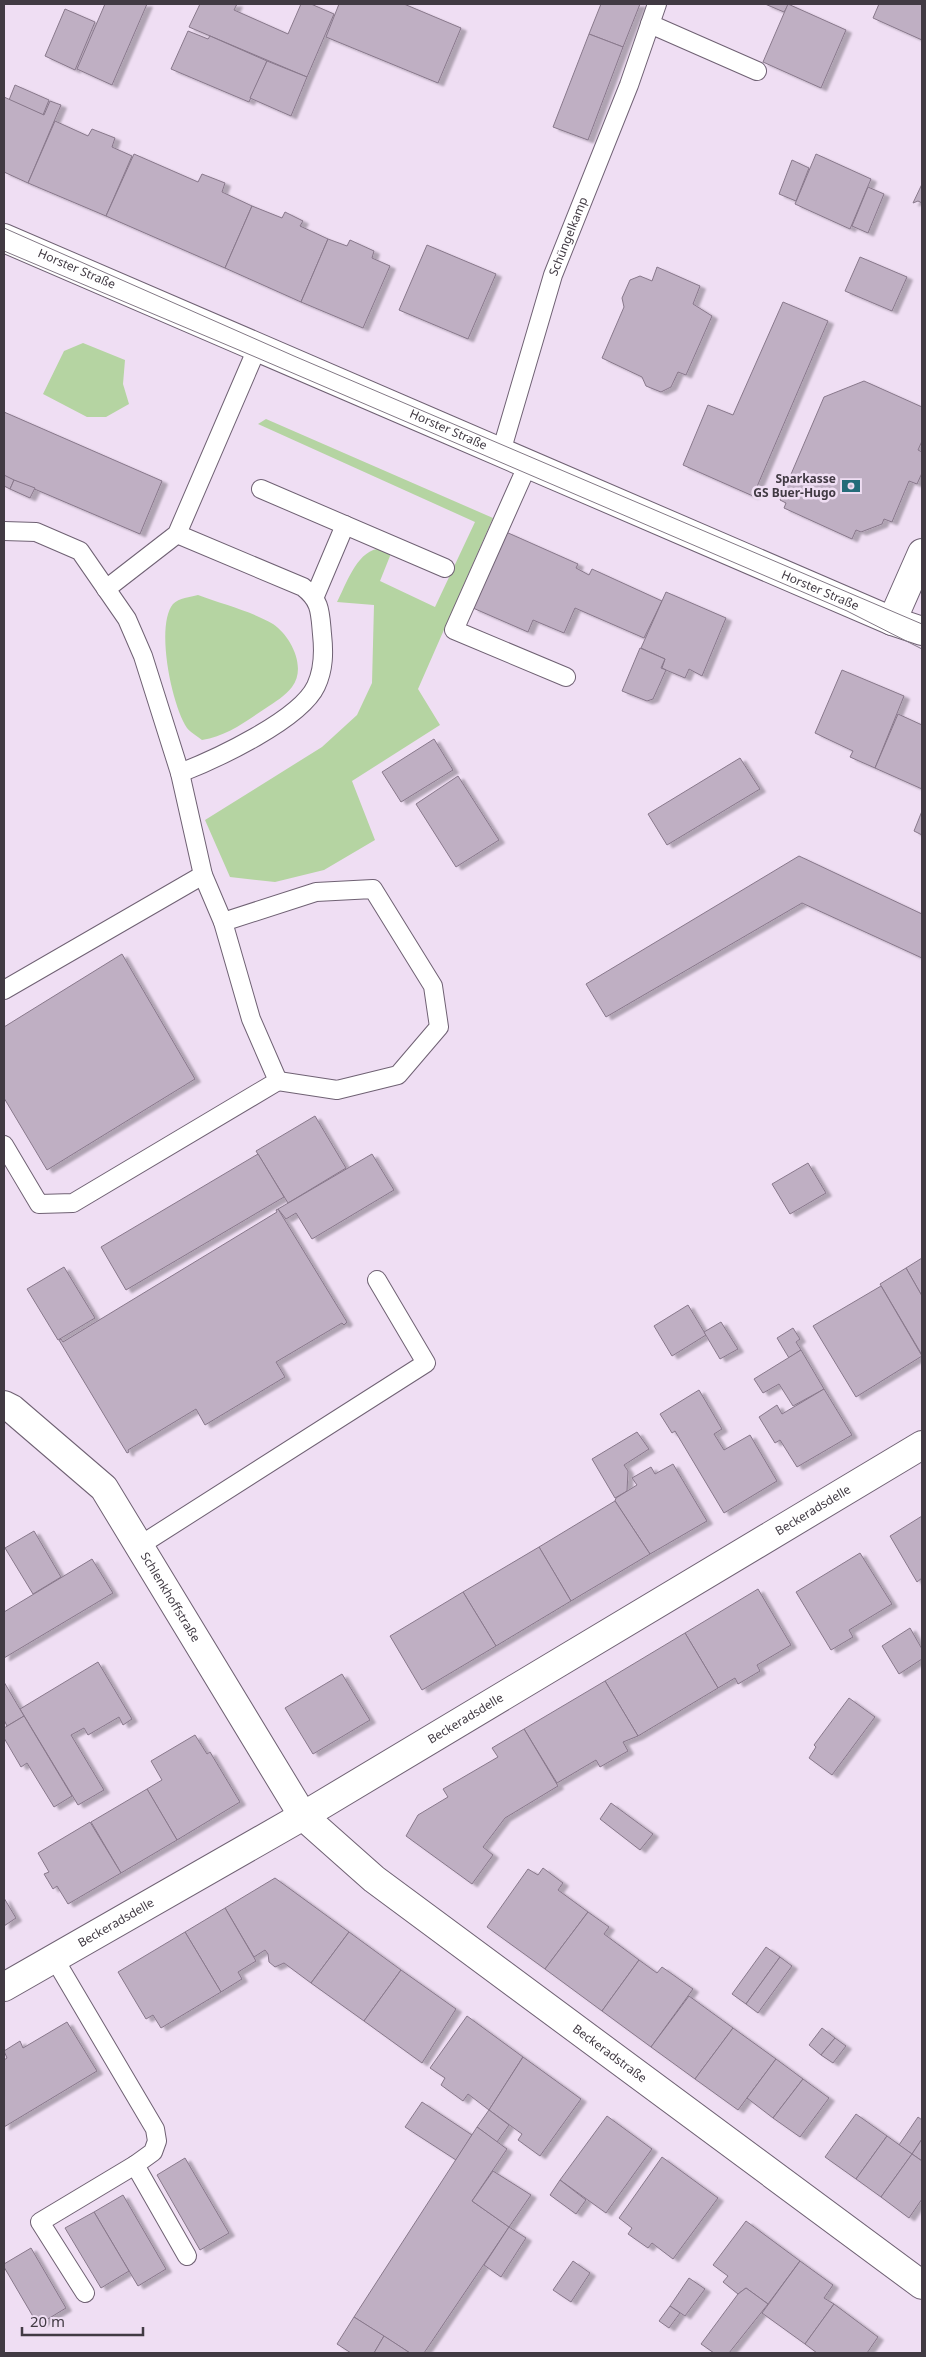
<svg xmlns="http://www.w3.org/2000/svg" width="926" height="2357" font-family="'Noto Sans',sans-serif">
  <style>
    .green { fill: #b5d4a2 }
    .building { fill: #bfafc3; stroke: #88788b; filter: url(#shadow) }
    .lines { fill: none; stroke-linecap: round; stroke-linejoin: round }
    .lane-casing { stroke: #6f6173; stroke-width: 20 }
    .street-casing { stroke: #6f6173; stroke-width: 30 }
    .secondary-casing { stroke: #6f6173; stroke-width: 30 }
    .lane { stroke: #fff; stroke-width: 18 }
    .street { stroke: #fff; stroke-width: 28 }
    .secondary { stroke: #fff; stroke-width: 28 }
    .tram { stroke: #827885; stroke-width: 1 }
    .labels { text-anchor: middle; stroke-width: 5; stroke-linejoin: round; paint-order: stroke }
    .street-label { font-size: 12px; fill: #413a43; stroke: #efdef3 }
    .poi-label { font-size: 12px; font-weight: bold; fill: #413a43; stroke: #efdef3; text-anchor: end }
  </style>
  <defs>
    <filter id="shadow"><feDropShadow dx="5.5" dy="3" stdDeviation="1" flood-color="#0004"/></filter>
  </defs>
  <rect width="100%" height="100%" fill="#efdef3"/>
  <!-- green -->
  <g class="green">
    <path d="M 83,343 L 125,360 L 123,384 L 129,404 L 106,417 L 87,417 L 43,394 L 64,351 Z"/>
    <path d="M 266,419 L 493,518 L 418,689 L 440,725 L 352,781 L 375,840 L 324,870 L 275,882 L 230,877 L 205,820 L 322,747 L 357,715 L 372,683 L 374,605 L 337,602 C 346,585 356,553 377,549 C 381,548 388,550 392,551 L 380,581 L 435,607 L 475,522 L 258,424 Z"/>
    <path d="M 198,595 C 222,604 251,611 273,624 C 291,636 307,668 292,687 C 285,696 275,702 266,708 C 245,722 227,736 202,740 C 197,736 190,732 187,728 C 172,706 155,626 173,604 C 179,598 190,597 198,595 Z"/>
  </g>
  <!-- building -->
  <g class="building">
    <path d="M 105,4 L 147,4 L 112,85 L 77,69 Z"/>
    <path d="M 200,4 L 237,4 L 234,10 L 288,34 L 301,4 L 311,4 L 334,14 L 307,77 L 189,27 Z"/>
    <path d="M 339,4 L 404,4 L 461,28 L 438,83 L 326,37 Z"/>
    <path d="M 601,4 L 640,4 L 623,47 L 589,34 Z"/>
    <path d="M 765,4 L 789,4 L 784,12 Z"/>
    <path d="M 788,4 L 846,30 L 821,88 L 763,62 Z"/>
    <path d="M 879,4 L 922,4 L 922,40 L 873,18 Z"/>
    <path d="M 65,9 L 95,22 L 75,70 L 45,56 Z"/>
    <path d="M 188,31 L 208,39 L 210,36 L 267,61 L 249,102 L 171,69 Z"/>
    <path d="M 589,34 L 623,47 L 588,140 L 553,127 Z"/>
    <path d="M 267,61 L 307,77 L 291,116 L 250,98 Z"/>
    <path d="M 15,85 L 49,100 L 43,115 L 9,100 Z"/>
    <path d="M 4,97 L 44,115 L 50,101 L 61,105 L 28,183 L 4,172 Z"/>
    <path d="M 55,121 L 88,136 L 92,129 L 115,138 L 112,147 L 132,156 L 106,216 L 28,183 Z"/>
    <path d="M 134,154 L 198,182 L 202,174 L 225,183 L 222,192 L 252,206 L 225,268 L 106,216 Z"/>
    <path d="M 816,154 L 871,179 L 850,229 L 795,204 Z"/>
    <path d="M 792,160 L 809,168 L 796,201 L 779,194 Z"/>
    <path d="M 922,184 L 922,203 L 918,201 L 913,203 Z"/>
    <path d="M 868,187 L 884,194 L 868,233 L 852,226 Z"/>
    <path d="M 252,206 L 282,218 L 285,212 L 303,221 L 300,226 L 328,239 L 301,302 L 225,268 Z"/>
    <path d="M 328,239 L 347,246 L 350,240 L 374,251 L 372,258 L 390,266 L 363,328 L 301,302 Z"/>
    <path d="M 427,245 L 496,274 L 468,339 L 399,310 Z"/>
    <path d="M 860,257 L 907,277 L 892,311 L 845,291 Z"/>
    <path d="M 657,267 L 700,286 L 693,304 L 712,316 L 686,375 L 678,372 L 671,387 L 661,392 L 646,386 L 642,377 L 602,358 L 624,307 L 622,298 L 630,280 L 640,276 L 652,281 Z"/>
    <path d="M 783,302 L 828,321 L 753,496 L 683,465 L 708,405 L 733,415 Z"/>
    <path d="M 864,381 L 922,407 L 922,441 L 918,450 L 922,452 L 922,473 L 917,484 L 909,481 L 892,522 L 884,519 L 882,524 L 861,532 L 856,530 L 852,539 L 784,508 L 786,503 L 780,500 L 824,397 Z"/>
    <path d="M 4,412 L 162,481 L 140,534 L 4,476 Z"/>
    <path d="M 4,475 L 14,480 L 10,489 L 4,486 Z"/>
    <path d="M 14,480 L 35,488 L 30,498 L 10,489 Z"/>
    <path d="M 506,532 L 578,564 L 576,568 L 589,575 L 592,569 L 662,601 L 644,638 L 575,608 L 564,633 L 533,620 L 528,632 L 473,608 Z"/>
    <path d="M 666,592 L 726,618 L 702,676 L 689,669 L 685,678 L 666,670 L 662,668 L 665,659 L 641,648 Z"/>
    <path d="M 640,648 L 665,659 L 661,668 L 666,670 L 653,699 L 647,701 L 622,691 Z"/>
    <path d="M 842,670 L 904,696 L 875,768 L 850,757 L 853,751 L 815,733 Z"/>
    <path d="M 898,714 L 922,725 L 922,789 L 875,768 Z"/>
    <path d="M 434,739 L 453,770 L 401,802 L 382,772 Z"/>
    <path d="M 740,758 L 760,789 L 667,845 L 648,814 Z"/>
    <path d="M 458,776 L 499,840 L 456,867 L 416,804 Z"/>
    <path d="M 922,811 L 922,835 L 914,831 Z"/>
    <path d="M 799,856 L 922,914 L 922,958 L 802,903 L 606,1017 L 586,984 Z"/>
    <path d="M 122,954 L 195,1079 L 47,1170 L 4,1098 L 4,1027 Z"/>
    <path d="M 315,1116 L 346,1168 L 288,1203 L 256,1151 Z"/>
    <path d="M 258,1154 L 284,1197 L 126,1290 L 101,1247 Z"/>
    <path d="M 372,1154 L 394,1190 L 312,1239 L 296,1213 L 286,1219 L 278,1209 Z"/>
    <path d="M 808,1163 L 826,1193 L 790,1214 L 772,1184 Z"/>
    <path d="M 278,1209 L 347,1322 L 344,1325 L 342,1323 L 276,1362 L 285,1377 L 205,1425 L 196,1409 L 128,1450 L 129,1452 L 127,1453 L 59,1340 L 61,1339 L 63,1342 L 277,1212 L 276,1210 Z"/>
    <path d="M 922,1258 L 922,1296 L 906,1268 Z"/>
    <path d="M 64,1267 L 95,1318 L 58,1340 L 27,1289 Z"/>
    <path d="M 906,1268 L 922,1296 L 922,1355 L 880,1284 Z"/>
    <path d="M 881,1286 L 922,1356 L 856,1397 L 813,1326 Z"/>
    <path d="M 688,1305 L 706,1335 L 672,1356 L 654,1326 Z"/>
    <path d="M 721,1322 L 738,1349 L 720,1359 L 704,1332 Z"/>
    <path d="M 793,1328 L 800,1339 L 796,1342 L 801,1350 L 789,1358 L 777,1338 Z"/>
    <path d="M 801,1350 L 824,1389 L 793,1406 L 779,1384 L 763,1393 L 754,1379 Z"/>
    <path d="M 824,1389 L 852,1435 L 797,1467 L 780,1440 L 775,1443 L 759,1417 L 777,1405 L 782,1414 Z"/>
    <path d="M 699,1390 L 722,1429 L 714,1434 L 724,1450 L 750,1435 L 777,1481 L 724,1513 L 675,1431 L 672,1433 L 660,1414 Z"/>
    <path d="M 637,1432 L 649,1449 L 624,1465 L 628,1471 L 627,1491 L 615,1498 L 592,1459 Z"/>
    <path d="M 673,1464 L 707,1521 L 650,1554 L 615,1501 L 616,1498 L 637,1485 L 632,1478 L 651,1467 L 655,1474 Z"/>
    <path d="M 615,1501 L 650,1554 L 571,1601 L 539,1547 Z"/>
    <path d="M 922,1516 L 922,1578 L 917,1582 L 890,1536 Z"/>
    <path d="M 34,1531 L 61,1577 L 33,1594 L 5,1548 Z"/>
    <path d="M 539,1547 L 571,1601 L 496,1646 L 463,1592 Z"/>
    <path d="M 860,1553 L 892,1604 L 849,1630 L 853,1637 L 831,1650 L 796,1592 Z"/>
    <path d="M 92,1559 L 113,1593 L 4,1658 L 4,1612 Z"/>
    <path d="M 758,1589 L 791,1645 L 757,1665 L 760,1671 L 738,1684 L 735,1678 L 718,1688 L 685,1633 Z"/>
    <path d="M 463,1592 L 496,1646 L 422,1690 L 390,1636 Z"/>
    <path d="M 910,1628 L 922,1649 L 922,1659 L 899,1674 L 882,1646 Z"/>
    <path d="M 685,1633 L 718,1688 L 638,1736 L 605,1681 Z"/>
    <path d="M 98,1662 L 132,1719 L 123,1725 L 119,1717 L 88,1735 L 84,1728 L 71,1735 L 104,1790 L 78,1805 L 20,1709 Z"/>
    <path d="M 342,1674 L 370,1720 L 313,1754 L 285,1708 Z"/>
    <path d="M 605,1681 L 638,1736 L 623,1742 L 628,1751 L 600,1767 L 596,1760 L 557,1783 L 524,1729 Z"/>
    <path d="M 4,1682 L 24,1716 L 7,1726 L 4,1720 Z"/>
    <path d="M 849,1698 L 875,1717 L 832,1775 L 809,1758 L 816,1747 L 814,1745 Z"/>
    <path d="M 24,1716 L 72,1796 L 54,1807 L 27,1763 L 21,1767 L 4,1738 L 4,1728 Z"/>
    <path d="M 524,1729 L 558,1786 L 505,1818 L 483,1847 L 493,1855 L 472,1884 L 406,1836 L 418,1815 L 448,1797 L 443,1789 L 498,1757 L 492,1748 Z"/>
    <path d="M 195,1735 L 207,1754 L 210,1752 L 240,1802 L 177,1840 L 147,1789 L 162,1780 L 151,1761 Z"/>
    <path d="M 147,1789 L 177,1840 L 121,1873 L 91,1822 Z"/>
    <path d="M 611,1803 L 653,1834 L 640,1850 L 600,1819 Z"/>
    <path d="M 90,1822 L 121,1873 L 68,1904 L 57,1886 L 53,1889 L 44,1874 L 49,1872 L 38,1853 Z"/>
    <path d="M 543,1868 L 563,1883 L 558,1890 L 588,1912 L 545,1969 L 487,1927 L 528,1869 L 538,1875 Z"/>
    <path d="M 275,1878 L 349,1932 L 311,1983 L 284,1963 L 275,1967 L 269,1962 L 268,1954 L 265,1950 L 254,1957 L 225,1908 Z"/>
    <path d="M 4,1898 L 16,1918 L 4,1926 Z"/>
    <path d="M 225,1908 L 256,1961 L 238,1972 L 242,1979 L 221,1992 L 185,1932 Z"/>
    <path d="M 588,1912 L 609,1927 L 604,1934 L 639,1960 L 602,2011 L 545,1969 Z"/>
    <path d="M 185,1932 L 221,1992 L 161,2028 L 153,2015 L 146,2019 L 118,1972 Z"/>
    <path d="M 349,1932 L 401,1970 L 364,2021 L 311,1983 Z"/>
    <path d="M 766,1947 L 780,1957 L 746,2004 L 732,1994 Z"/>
    <path d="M 780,1957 L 792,1966 L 758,2013 L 746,2004 Z"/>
    <path d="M 639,1960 L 657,1973 L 662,1967 L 693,1989 L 651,2047 L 602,2011 Z"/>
    <path d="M 401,1970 L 456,2009 L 422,2063 L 364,2021 Z"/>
    <path d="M 689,1996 L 733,2028 L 695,2079 L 651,2047 Z"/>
    <path d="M 467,2016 L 523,2057 L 489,2110 L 468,2094 L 463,2101 L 441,2085 L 445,2078 L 430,2068 Z"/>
    <path d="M 67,2022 L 97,2071 L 4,2127 L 4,2060 L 7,2058 L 4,2051 L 20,2041 L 23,2048 Z"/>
    <path d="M 733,2028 L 776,2059 L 738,2110 L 695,2079 Z"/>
    <path d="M 822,2028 L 835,2038 L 821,2055 L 809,2045 Z"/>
    <path d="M 835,2038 L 846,2046 L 833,2063 L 821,2055 Z"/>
    <path d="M 523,2057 L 581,2099 L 540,2156 L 518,2140 L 522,2134 L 489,2110 Z"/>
    <path d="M 776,2059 L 803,2079 L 773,2118 L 747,2098 Z"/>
    <path d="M 803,2079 L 829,2098 L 800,2137 L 773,2118 Z"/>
    <path d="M 422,2102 L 472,2135 L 456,2160 L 405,2127 Z"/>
    <path d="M 489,2110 L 509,2125 L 497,2142 L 477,2127 Z"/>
    <path d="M 856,2114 L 887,2136 L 856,2179 L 825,2157 Z"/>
    <path d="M 607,2116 L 652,2149 L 606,2213 L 560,2180 Z"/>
    <path d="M 918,2117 L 922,2120 L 922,2139 L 912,2154 L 899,2145 Z"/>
    <path d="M 477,2127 L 507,2149 L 472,2201 L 509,2227 L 424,2353 L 410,2353 L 354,2317 Z"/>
    <path d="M 887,2136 L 912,2154 L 881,2197 L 856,2179 Z"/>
    <path d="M 922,2139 L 922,2161 L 912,2154 Z"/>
    <path d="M 912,2154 L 922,2161 L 922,2199 L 909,2218 L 881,2197 Z"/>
    <path d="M 662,2157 L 718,2198 L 673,2259 L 652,2243 L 648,2248 L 628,2234 L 632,2228 L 619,2218 Z"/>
    <path d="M 185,2158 L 229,2233 L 200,2250 L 157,2175 Z"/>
    <path d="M 493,2171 L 531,2195 L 509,2227 L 472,2201 Z"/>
    <path d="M 560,2180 L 586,2200 L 576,2214 L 550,2195 Z"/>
    <path d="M 123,2195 L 166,2269 L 138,2286 L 94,2212 Z"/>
    <path d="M 94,2212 L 129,2271 L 101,2288 L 65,2228 Z"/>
    <path d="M 746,2221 L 800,2261 L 768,2304 L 746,2288 L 738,2294 L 723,2282 L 728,2276 L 713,2265 Z"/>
    <path d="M 509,2227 L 526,2238 L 501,2277 L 484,2265 Z"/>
    <path d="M 31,2248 L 66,2308 L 38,2325 L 4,2267 L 4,2264 Z"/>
    <path d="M 573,2261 L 590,2273 L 571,2302 L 553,2290 Z"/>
    <path d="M 800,2261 L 833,2285 L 824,2298 L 834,2304 L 805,2344 L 762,2313 Z"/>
    <path d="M 689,2278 L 705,2289 L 685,2316 L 670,2306 Z"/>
    <path d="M 746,2288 L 768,2304 L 729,2353 L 714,2353 L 701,2344 L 738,2294 Z"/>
    <path d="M 834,2304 L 878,2337 L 867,2353 L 817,2353 L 805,2344 Z"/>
    <path d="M 670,2306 L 680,2313 L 669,2328 L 659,2321 Z"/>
    <path d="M 354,2317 L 384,2336 L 374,2353 L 351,2353 L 337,2344 Z"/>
    <path d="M 384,2336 L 410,2353 L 374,2353 Z"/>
  </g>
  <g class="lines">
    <!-- lane casing -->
    <g class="lane-casing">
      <g id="lane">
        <path d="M 650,24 L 757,71"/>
        <path id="s1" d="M 501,452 L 553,275 L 629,85 L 657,4"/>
        <path d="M 528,464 L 454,630 L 566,677"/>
        <path d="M 261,489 L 445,568"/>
        <path d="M 4,531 L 36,532 L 80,551 L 127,619 L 143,656 L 180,773 L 203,875 L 223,922 L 251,1019 L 278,1081 L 73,1203 L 39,1204 L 4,1145"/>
        <path d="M 177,534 L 303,587 C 321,601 320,612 322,634 C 324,652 324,669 316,686 C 300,720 216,759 180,773"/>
        <path d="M 106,589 L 177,534 L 258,346"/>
        <path d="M 315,596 L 345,525"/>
        <path d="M 223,922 L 316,892 L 373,889 L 433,986 L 439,1027 L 398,1075 L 337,1090 L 278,1081"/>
        <path d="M 4,990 L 203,875"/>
        <path d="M 139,1546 L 426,1363 L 377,1280"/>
        <path d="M 54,1958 L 155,2129 L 157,2141 L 153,2152 L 135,2165 L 40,2222 L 85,2293"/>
        <path d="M 135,2165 L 187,2256"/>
      </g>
    </g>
    <!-- street casing -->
    <g class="street-casing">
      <g id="street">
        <path d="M 892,621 L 922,553"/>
        <path id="s2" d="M 4,1405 L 12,1409 L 104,1488 L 303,1816 L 374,1879 L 922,2285"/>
        <path id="s3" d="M 4,1987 L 303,1816 L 922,1445"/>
      </g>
    </g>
    <!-- secondary casing -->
    <g class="secondary-casing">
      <g id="secondary">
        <path id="s4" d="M 4,238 C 301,364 595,495 892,621 L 922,631"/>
      </g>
    </g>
    <!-- lane -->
    <use href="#lane" class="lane"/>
    <!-- street -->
    <use href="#street" class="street"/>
    <!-- secondary -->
    <use href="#secondary" class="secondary"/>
    <!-- tram -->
    <g class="tram">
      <path d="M 4,228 L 294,356 L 922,624"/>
      <path d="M 4,251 L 253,356 L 847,611 L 922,649"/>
    </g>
  </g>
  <!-- icons -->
  <defs>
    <g id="bank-bare" transform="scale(1.5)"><path d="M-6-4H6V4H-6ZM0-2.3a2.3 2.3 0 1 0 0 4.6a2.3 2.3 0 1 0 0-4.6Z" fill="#246c79" stroke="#efdef3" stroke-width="2.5" paint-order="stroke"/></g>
  </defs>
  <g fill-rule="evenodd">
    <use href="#bank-bare" x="851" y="486"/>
  </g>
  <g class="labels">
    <!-- street labels -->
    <g class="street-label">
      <text dy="4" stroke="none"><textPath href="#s1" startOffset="226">Schüngelkamp</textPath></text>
      <text dy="4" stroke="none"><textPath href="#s4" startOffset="79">Horster Straße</textPath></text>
      <text dy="4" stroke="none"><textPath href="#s4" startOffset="484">Horster Straße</textPath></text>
      <text dy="4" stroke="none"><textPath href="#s4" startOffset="889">Horster Straße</textPath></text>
      <text dy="4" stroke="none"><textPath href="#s3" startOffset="939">Beckeradsdelle</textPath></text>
      <text dy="4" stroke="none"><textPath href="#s2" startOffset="258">Schlenkhoffstraße</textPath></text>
      <text dy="4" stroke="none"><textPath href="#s3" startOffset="534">Beckeradsdelle</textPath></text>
      <text dy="4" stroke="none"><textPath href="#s3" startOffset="129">Beckeradsdelle</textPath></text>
      <text dy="4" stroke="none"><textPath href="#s2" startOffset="902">Beckeradstraße</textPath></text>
    </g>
    <!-- poi labels -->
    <g class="poi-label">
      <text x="836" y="483">Sparkasse<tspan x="836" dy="14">GS Buer-Hugo</tspan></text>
    </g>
  </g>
  <!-- border -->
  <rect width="926" height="2357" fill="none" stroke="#413a43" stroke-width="10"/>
  <!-- scale -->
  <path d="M22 2327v8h121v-8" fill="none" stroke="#413a43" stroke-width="2.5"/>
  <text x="30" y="2327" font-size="15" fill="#413a43" stroke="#efdef3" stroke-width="4" paint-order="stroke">20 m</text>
</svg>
